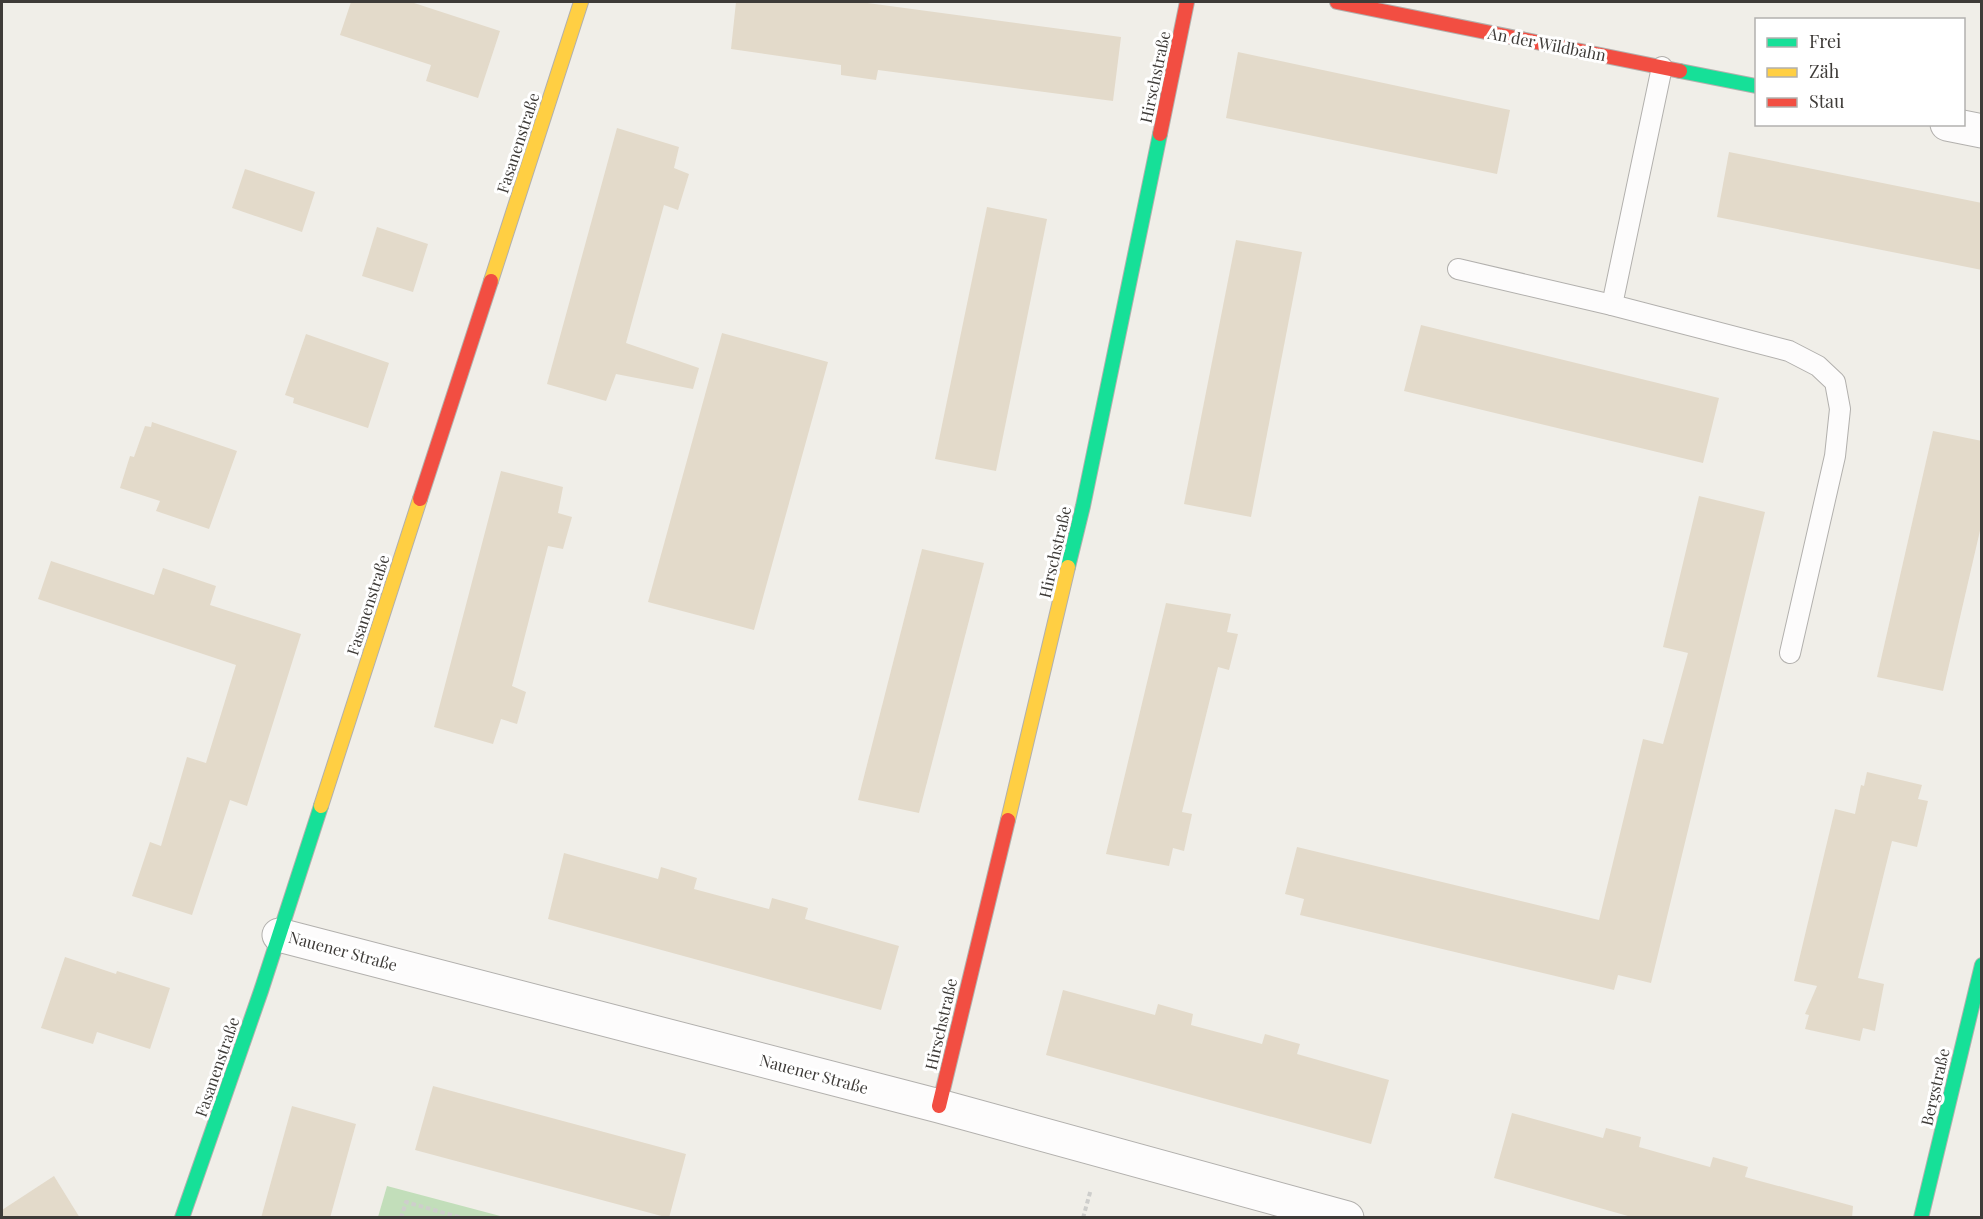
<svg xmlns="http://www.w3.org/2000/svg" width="1983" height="1219" font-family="'Playfair Display',serif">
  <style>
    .green { fill: #c2deba }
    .building { fill: #e3daca }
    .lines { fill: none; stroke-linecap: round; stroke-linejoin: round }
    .lane-casing { stroke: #b2b0ad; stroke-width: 22 }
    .street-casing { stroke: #b2b0ad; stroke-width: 35 }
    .fast-casing { stroke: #b2b0ad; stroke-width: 16 }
    .slow-casing { stroke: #b2b0ad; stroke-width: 16 }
    .jam-casing { stroke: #b2b0ad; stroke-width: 16 }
    .path { stroke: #cececc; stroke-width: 4; stroke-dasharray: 4.5 3; stroke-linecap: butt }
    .lane { stroke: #fdfcfc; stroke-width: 20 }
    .street { stroke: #fdfcfc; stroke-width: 33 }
    .fast { stroke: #16e098; stroke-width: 14 }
    .slow { stroke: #ffcf43; stroke-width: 14 }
    .jam { stroke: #f24e42; stroke-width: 14 }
    .labels { text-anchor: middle; stroke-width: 6; stroke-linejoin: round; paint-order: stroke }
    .street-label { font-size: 16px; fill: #3e3b38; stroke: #fff }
  </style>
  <rect width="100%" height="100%" fill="#f0eee8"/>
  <!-- green -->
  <path class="green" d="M 387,1186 L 504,1217 L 378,1217 Z"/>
  <!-- building -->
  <g class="building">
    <path d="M 351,2 L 411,2 L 500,31 L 478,98 L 426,81 L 431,65 L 340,35 Z"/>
    <path d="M 736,2 L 860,2 L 1121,37 L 1113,101 L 878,70 L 876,80 L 841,75 L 841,65 L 731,49 Z"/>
    <path d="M 1238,52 L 1510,110 L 1497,174 L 1226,118 Z"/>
    <path d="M 617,128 L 679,147 L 674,168 L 689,174 L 678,210 L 664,205 L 626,343 L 699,368 L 693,389 L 616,374 L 606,401 L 547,384 Z"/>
    <path d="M 1729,152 L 1982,203 L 1982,270 L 1717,217 Z"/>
    <path d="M 245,169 L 315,192 L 302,232 L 232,208 Z"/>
    <path d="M 987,207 L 1047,219 L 996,471 L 935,459 Z"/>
    <path d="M 377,227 L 428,244 L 413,292 L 362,276 Z"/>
    <path d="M 1236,240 L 1302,252 L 1251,517 L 1184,504 Z"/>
    <path d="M 1421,325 L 1719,398 L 1703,463 L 1404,391 Z"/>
    <path d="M 722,333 L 828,362 L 754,630 L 648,602 Z"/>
    <path d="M 306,334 L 389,363 L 368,428 L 293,403 L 294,398 L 285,395 Z"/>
    <path d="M 152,422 L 237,451 L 209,529 L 156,511 L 160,501 L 120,488 L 130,456 L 134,457 L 145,426 L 151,427 Z"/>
    <path d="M 1933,431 L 1982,441 L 1982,522 L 1943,691 L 1877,677 Z"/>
    <path d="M 501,471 L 563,487 L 558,513 L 572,517 L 563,549 L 548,546 L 512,686 L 526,692 L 517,724 L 501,719 L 493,744 L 434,727 Z"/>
    <path d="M 1699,496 L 1765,512 L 1651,983 L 1618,975 L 1614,990 L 1300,915 L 1304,899 L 1285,894 L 1297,847 L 1599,920 L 1643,739 L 1663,744 L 1688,653 L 1663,647 Z"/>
    <path d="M 922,549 L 984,563 L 919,813 L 858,800 Z"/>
    <path d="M 51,561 L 154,595 L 163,568 L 216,586 L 210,605 L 301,634 L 247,806 L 230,800 L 192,915 L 132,896 L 150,842 L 161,846 L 187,757 L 206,763 L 236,665 L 38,599 Z"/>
    <path d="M 1166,603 L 1231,614 L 1227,632 L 1238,634 L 1229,670 L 1218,667 L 1182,812 L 1192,814 L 1184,851 L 1173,848 L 1169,866 L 1106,854 Z"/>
    <path d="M 1867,772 L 1922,785 L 1918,799 L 1928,801 L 1917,847 L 1892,841 L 1858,978 L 1884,984 L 1875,1031 L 1863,1028 L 1860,1041 L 1805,1029 L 1809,1015 L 1805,1014 L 1817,986 L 1794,981 L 1835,809 L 1855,814 L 1861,785 L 1864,786 Z"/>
    <path d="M 564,853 L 658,879 L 661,867 L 697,878 L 694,889 L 769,909 L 772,898 L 808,908 L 805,919 L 899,946 L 881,1010 L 548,919 Z"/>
    <path d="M 65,957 L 116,974 L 117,971 L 170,988 L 150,1049 L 97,1032 L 93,1044 L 41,1028 Z"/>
    <path d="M 1063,990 L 1155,1015 L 1158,1004 L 1193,1014 L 1191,1025 L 1262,1044 L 1265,1034 L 1300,1044 L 1297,1054 L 1389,1080 L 1371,1144 L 1046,1055 Z"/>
    <path d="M 433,1086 L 686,1154 L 669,1218 L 415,1150 Z"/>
    <path d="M 292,1106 L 356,1124 L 330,1218 L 261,1218 Z"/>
    <path d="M 1512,1113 L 1603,1138 L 1606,1128 L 1641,1137 L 1639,1147 L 1710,1167 L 1713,1157 L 1748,1167 L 1745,1177 L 1853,1206 L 1852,1218 L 1635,1218 L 1494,1178 Z"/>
    <path d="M 54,1176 L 80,1218 L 2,1218 L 2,1210 Z"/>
  </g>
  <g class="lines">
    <!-- lane casing -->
    <g class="lane-casing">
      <g id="lane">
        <path d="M 1662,67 L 1612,305 L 1789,351 L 1818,366 L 1835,382 L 1840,409 L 1835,456 L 1790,653"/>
        <path d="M 1458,269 L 1612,305"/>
      </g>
    </g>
    <!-- street casing -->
    <g class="street-casing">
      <g id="street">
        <path d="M 1947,124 L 1982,131"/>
        <path d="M 279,935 L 939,1106 L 1347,1218"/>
      </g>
    </g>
    <!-- fast casing -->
    <g class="fast-casing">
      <g id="fast">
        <path d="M 1680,71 L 1756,86"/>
        <path d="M 1068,567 L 1083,506 L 1160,134"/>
        <path d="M 182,1218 L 261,991 L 321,806"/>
        <path d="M 1921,1218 L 1982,965"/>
      </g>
    </g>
    <!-- slow casing -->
    <g class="slow-casing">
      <g id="slow">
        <path d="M 491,281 L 581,2"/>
        <path d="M 321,806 L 420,499"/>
        <path d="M 1008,820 L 1068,567"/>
      </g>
    </g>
    <!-- jam casing -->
    <g class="jam-casing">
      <g id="jam">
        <path d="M 1337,2 L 1680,71"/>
        <path d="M 1160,134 L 1187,2"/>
        <path d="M 420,499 L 491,281"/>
        <path d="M 939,1106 L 1008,820"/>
      </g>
    </g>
    <!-- path -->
    <g class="path">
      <path d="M 401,1218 L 406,1202 L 462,1218"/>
      <path d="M 1083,1218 L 1091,1189"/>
    </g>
    <!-- lane -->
    <use href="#lane" class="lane"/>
    <!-- street -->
    <use href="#street" class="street"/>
    <!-- fast -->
    <use href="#fast" class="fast"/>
    <!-- slow -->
    <use href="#slow" class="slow"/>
    <!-- jam -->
    <use href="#jam" class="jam"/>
  </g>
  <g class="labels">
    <!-- street labels -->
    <g class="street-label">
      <text transform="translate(1547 44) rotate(11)" y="6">An der Wildbahn</text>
      <text transform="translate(1155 77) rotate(-78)" y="6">Hirschstraße</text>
      <text transform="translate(518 143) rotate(-72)" y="6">Fasanenstraße</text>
      <text transform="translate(1055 552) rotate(-77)" y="6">Hirschstraße</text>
      <text transform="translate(368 605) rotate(-72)" y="6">Fasanenstraße</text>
      <text transform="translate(343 951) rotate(15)" y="6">Nauener Straße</text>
      <text transform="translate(941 1024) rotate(-77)" y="6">Hirschstraße</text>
      <text transform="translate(217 1067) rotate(-71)" y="6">Fasanenstraße</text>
      <text transform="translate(814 1074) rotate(15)" y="6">Nauener Straße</text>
      <text transform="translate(1935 1087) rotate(-77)" y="6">Bergstraße</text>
    </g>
  </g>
  <!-- border -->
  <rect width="1983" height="1219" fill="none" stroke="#3e3b38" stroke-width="6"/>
  <!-- legend -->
  <rect x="1755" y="18" width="210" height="108" fill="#ffffff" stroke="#b2b1af" stroke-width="1.5"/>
  <rect x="1767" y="38" width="30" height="9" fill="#16e098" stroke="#b2b1af" stroke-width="1.5"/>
  <text x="1809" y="48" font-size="18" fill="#3e3b38">Frei</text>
  <rect x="1767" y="68" width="30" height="9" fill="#ffcf43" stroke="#b2b1af" stroke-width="1.5"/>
  <text x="1809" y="78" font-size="18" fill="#3e3b38">Zäh</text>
  <rect x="1767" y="98" width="30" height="9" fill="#f24e42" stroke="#b2b1af" stroke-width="1.5"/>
  <text x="1809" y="108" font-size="18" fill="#3e3b38">Stau</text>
</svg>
